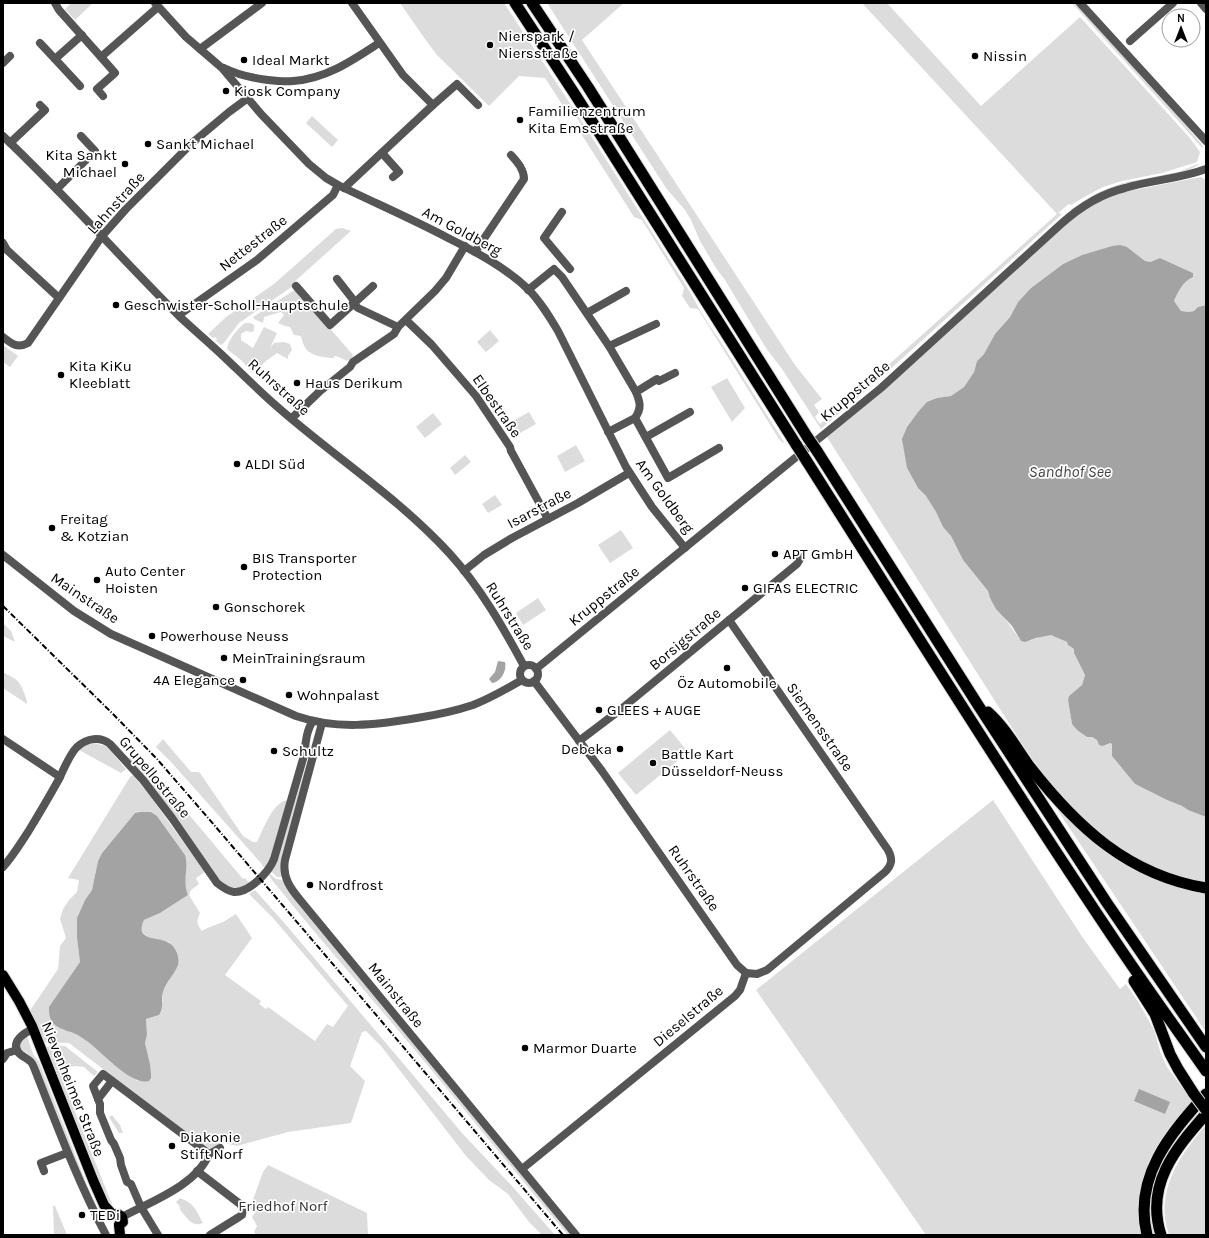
<svg xmlns="http://www.w3.org/2000/svg" width="1209" height="1238" font-family="Karla,sans-serif">
  <style>
    .green { fill: #dcdcdc; fill-rule: evenodd }
    .water { fill: #a3a3a3 }
    .lines { fill: none; stroke-linecap: round; stroke-linejoin: round }
    .major-casing { stroke: #dbdbdb; stroke-width: 12 }
    .highway-casing { stroke: #dbdbdb; stroke-width: 13 }
    .minor { stroke: #555; stroke-width: 8 }
    .major { stroke: #000; stroke-width: 10 }
    .highway { stroke: #000; stroke-width: 11 }
    .rail { stroke: #000; stroke-width: 2; stroke-dasharray: 6 2 1 2; stroke-linecap: butt }
    .highway-bridge-casing { stroke: #dbdbdb; stroke-width: 13; stroke-linecap: butt }
    .highway-bridge { stroke: #000; stroke-width: 11 }
    .poi-dot { fill: #000; stroke: #fff; stroke-width: 1.5 }
    .labels { text-anchor: middle; stroke-width: 3.5; stroke-linejoin: round; paint-order: stroke }
    .poi-label { font-size: 15px; fill: #000; stroke: #fff; text-anchor: start }
    .street-label { font-size: 15px; fill: #000; stroke: #fff }
    .park-label { font-size: 15px; fill: #333; stroke: #fff }
    .water-label { font-size: 16px; font-style: italic; fill: #444; stroke: #fff }
  </style>
  <rect width="100%" height="100%" fill="#fff"/>
  <!-- green -->
  <g class="green">
    <path d="M 71,3 L 93,3 L 75,20 L 65,9 Z"/>
    <path d="M 400,3 L 504,3 L 577,114 L 685,284 C 696,302 706,322 719,339 L 784,442 L 783,443 L 779,439 L 698,309 L 690,308 L 682,296 L 684,288 L 642,220 L 634,217 L 580,132 L 581,124 L 576,117 L 569,115 L 545,78 L 519,76 L 489,106 L 437,55 L 425,39 Z"/>
    <path d="M 547,3 L 624,3 L 582,40 L 795,365 L 822,399 L 814,405 L 819,412 L 815,417 L 820,424 L 827,418 L 826,417 L 867,387 L 872,385 L 821,429 L 782,369 L 766,348 L 725,280 L 716,268 L 700,241 L 691,220 L 685,210 L 666,188 Z"/>
    <path d="M 862,3 L 887,3 L 981,106 L 1080,17 L 1189,137 L 1200,152 L 1197,162 L 1162,173 L 1122,181 L 1103,187 L 1086,196 L 1071,205 L 1069,204 L 1058,213 L 1062,214 L 875,383 L 865,386 L 1057,214 Z"/>
    <path d="M 1072,3 L 1076,3 L 1167,103 L 1203,146 L 1202,148 L 1183,126 Z"/>
    <path d="M 312,116 L 338,140 L 332,147 L 306,123 Z"/>
    <path d="M 1198,164 L 1199,165 C 1175,178 1148,178 1123,184 C 1105,189 1089,201 1073,210 L 1070,210 L 1095,194 L 1109,188 L 1123,183 L 1178,172 Z"/>
    <path d="M 1201,177 L 1206,180 L 1206,305 L 1198,307 L 1194,311 L 1189,312 L 1181,311 L 1174,301 L 1179,290 L 1193,273 L 1160,258 L 1150,262 L 1145,261 L 1127,247 L 1112,246 L 1082,255 L 1063,264 L 1031,288 L 1018,302 L 1010,317 L 995,334 L 984,354 L 977,361 L 974,372 L 964,387 L 951,396 L 937,398 L 918,412 L 907,427 L 903,440 L 907,468 L 918,488 L 926,496 L 936,512 L 943,527 L 951,536 L 963,560 L 988,591 L 990,598 L 1021,641 C 1031,643 1041,634 1051,635 C 1056,636 1062,640 1067,642 L 1068,645 L 1074,649 L 1074,653 L 1085,675 L 1082,685 L 1069,696 L 1068,700 L 1072,724 L 1077,730 L 1087,737 L 1092,737 L 1097,740 L 1103,746 L 1110,743 L 1112,744 L 1112,756 L 1135,784 L 1167,800 L 1182,806 L 1188,810 L 1206,817 L 1206,882 C 1123,870 1065,809 1021,742 L 827,437 L 1073,218 L 1091,205 L 1108,197 L 1124,192 Z"/>
    <path d="M 342,228 L 351,231 L 293,283 L 293,286 L 239,323 L 223,344 L 221,345 L 216,341 L 217,339 L 215,337 L 213,338 L 208,334 L 226,317 L 274,284 L 336,229 Z"/>
    <path d="M 296,289 L 353,355 C 350,367 342,356 334,356 L 334,358 C 326,358 311,356 306,349 C 303,345 302,340 301,336 L 294,335 L 290,327 L 285,326 L 278,323 L 284,315 L 281,312 L 264,317 L 263,323 L 254,319 L 253,317 Z"/>
    <path d="M 245,323 L 251,323 L 254,325 L 254,331 L 251,332 L 246,331 L 241,334 L 241,340 L 253,348 L 264,327 L 277,333 L 270,348 L 274,343 L 284,342 L 290,344 L 292,350 L 288,356 L 288,359 L 277,353 L 266,361 L 253,373 L 241,360 L 227,349 C 228,340 238,328 245,323 Z"/>
    <path d="M 490,330 L 499,341 L 486,352 L 477,342 Z"/>
    <path d="M 3,345 L 18,356 L 10,367 L 3,362 Z"/>
    <path d="M 727,378 L 745,408 L 732,422 L 711,387 Z"/>
    <path d="M 529,412 L 536,424 L 513,437 L 506,425 Z"/>
    <path d="M 433,413 L 442,424 L 425,438 L 416,427 Z"/>
    <path d="M 576,445 L 585,461 L 565,472 L 557,456 Z"/>
    <path d="M 465,455 L 471,462 L 455,475 L 450,468 Z"/>
    <path d="M 495,495 L 502,505 L 488,513 L 482,504 Z"/>
    <path d="M 621,530 L 633,548 L 610,563 L 598,545 Z"/>
    <path d="M 538,598 L 546,610 L 523,625 L 516,613 Z"/>
    <path d="M 3,623 L 11,631 L 15,642 L 3,636 Z"/>
    <path d="M 3,672 C 17,680 19,679 25,695 C 26,699 27,700 27,704 L 3,688 Z"/>
    <path d="M 670,730 L 688,752 L 636,795 L 618,773 Z"/>
    <path d="M 163,739 L 191,772 L 198,772 L 200,773 L 243,836 L 253,842 L 257,842 C 263,830 273,801 288,800 L 270,863 L 264,868 L 261,863 L 171,762 L 156,747 Z"/>
    <path d="M 94,743 L 105,746 L 108,748 L 126,769 L 121,773 L 79,750 L 87,745 Z"/>
    <path d="M 311,749 L 283,877 L 277,877 L 271,871 L 277,861 Z"/>
    <path d="M 130,757 L 140,769 L 145,765 L 175,798 L 243,879 L 245,878 L 250,884 C 240,889 233,889 223,884 L 128,758 Z"/>
    <path d="M 133,775 L 150,796 L 205,872 L 196,878 L 199,884 L 191,890 L 189,895 L 200,913 C 196,921 197,925 202,931 L 205,929 L 223,922 L 236,914 L 252,938 L 225,975 L 261,1001 L 259,1004 L 266,1009 L 268,1007 L 315,1041 L 327,1024 L 333,1027 L 348,1006 L 273,918 L 249,894 L 255,890 L 287,926 L 462,1133 L 511,1185 L 555,1235 L 542,1235 L 529,1222 L 508,1194 L 489,1180 L 466,1156 L 381,1046 L 366,1031 L 362,1032 L 350,1066 L 365,1081 L 351,1123 L 288,1132 L 237,1146 L 224,1143 L 207,1149 L 69,1043 L 42,1042 L 29,1012 L 58,969 L 60,946 L 66,938 L 60,919 L 63,909 L 69,900 L 77,892 L 79,880 L 68,878 L 130,777 ZM 140,812 L 151,812 L 157,816 L 185,855 L 186,875 L 184,884 L 185,889 L 188,895 L 160,913 L 144,920 C 135,939 155,938 169,942 L 174,972 L 169,980 L 163,991 L 163,1001 L 159,1015 L 146,1019 L 147,1035 L 145,1043 L 150,1064 L 151,1078 L 138,1081 L 112,1063 L 93,1046 L 79,1035 L 57,1027 L 77,968 L 80,962 L 77,938 L 77,918 L 85,900 L 92,890 L 98,861 L 102,853 L 135,813 Z"/>
    <path d="M 1050,799 C 1083,836 1118,869 1167,883 C 1180,887 1193,890 1206,893 L 1206,1032 Z"/>
    <path d="M 993,800 L 1083,938 L 1120,989 L 1126,984 L 1139,1003 L 1154,1030 L 1161,1054 L 1167,1067 L 1193,1102 C 1171,1123 1144,1157 1142,1189 C 1141,1204 1142,1220 1142,1235 L 926,1235 L 756,990 Z"/>
    <path d="M 269,873 L 276,879 L 283,880 L 572,1235 L 568,1235 C 514,1171 462,1106 408,1042 C 363,988 316,935 272,880 L 268,874 Z"/>
    <path d="M 27,1036 L 33,1054 L 39,1062 L 87,1185 L 103,1220 L 102,1221 L 95,1208 L 63,1132 L 36,1062 L 26,1052 L 23,1051 L 19,1048 L 20,1041 Z"/>
    <path d="M 52,1045 L 65,1046 L 98,1072 L 94,1076 L 84,1067 L 74,1066 L 68,1068 L 62,1079 L 112,1204 L 110,1205 L 103,1196 L 45,1048 Z"/>
    <path d="M 1198,1113 L 1200,1115 C 1187,1129 1173,1144 1163,1160 C 1150,1182 1150,1211 1155,1235 L 1151,1235 L 1148,1223 L 1149,1194 L 1163,1154 Z"/>
    <path d="M 112,1115 L 120,1125 L 123,1133 L 119,1133 L 109,1117 Z"/>
    <path d="M 1206,1125 L 1206,1235 L 1169,1235 C 1154,1192 1179,1156 1206,1125 Z"/>
    <path d="M 268,1165 L 367,1213 L 368,1235 L 256,1235 L 254,1232 L 257,1226 L 252,1217 L 255,1213 L 248,1208 L 254,1197 L 263,1172 Z"/>
    <path d="M 180,1198 C 195,1204 196,1210 203,1223 C 191,1228 187,1217 180,1210 L 180,1207 L 176,1202 Z"/>
    <path d="M 53,1206 L 55,1206 L 67,1235 L 54,1235 Z"/>
  </g>
  <!-- water -->
  <g class="water">
    <path d="M 1120,245 L 1127,247 L 1145,261 L 1150,262 L 1160,258 L 1193,273 L 1193,277 C 1183,281 1178,292 1174,301 L 1181,311 L 1189,312 L 1194,311 L 1198,307 L 1206,305 L 1206,817 L 1188,810 L 1182,806 L 1167,800 L 1135,784 L 1112,756 L 1112,744 L 1110,743 L 1103,746 L 1099,745 L 1097,740 L 1092,737 L 1087,737 L 1077,730 L 1072,724 L 1068,700 L 1069,696 L 1082,685 L 1085,675 L 1074,653 L 1074,649 L 1068,645 L 1067,642 L 1051,635 L 1036,638 L 1025,642 L 1021,641 L 1012,626 L 996,609 L 990,598 L 988,591 L 963,560 L 951,536 L 943,527 L 936,512 L 926,496 L 918,488 L 907,468 L 902,439 L 907,427 L 918,412 L 927,402 L 937,398 L 951,396 L 964,387 L 974,372 L 977,361 L 984,354 L 995,334 L 1010,317 L 1018,302 L 1031,288 L 1063,264 L 1082,255 L 1112,246 Z"/>
    <path d="M 498,661 L 505,662 C 507,671 501,682 492,683 L 489,679 L 495,672 Z"/>
    <path d="M 140,812 L 151,812 L 157,816 L 185,855 C 189,869 182,882 188,895 L 160,913 L 144,920 C 134,942 158,936 169,943 C 173,945 175,949 177,953 C 178,956 179,961 178,965 C 175,973 168,980 164,989 C 160,998 165,1005 159,1015 L 146,1019 L 147,1035 L 145,1043 L 150,1064 L 151,1073 L 151,1078 L 149,1081 C 133,1086 105,1056 93,1046 C 90,1043 85,1040 81,1037 C 73,1031 61,1031 54,1024 C 49,1019 49,1013 49,1007 L 80,962 L 77,938 L 77,918 L 85,900 L 92,890 L 98,861 L 102,853 L 135,813 Z"/>
    <path d="M 1139,1089 L 1170,1102 L 1165,1114 L 1134,1101 Z"/>
  </g>
  <g class="lines">
    <!-- major casing -->
    <g class="major-casing">
      <g id="major">
        <path d="M 3,975 L 19,1001 L 32,1026 L 93,1180 L 104,1205 L 113,1215"/>
        <path d="M 113,1215 L 118,1214 L 122,1217 L 123,1222 L 119,1225"/>
        <path d="M 119,1225 L 120,1235"/>
      </g>
    </g>
    <!-- highway casing -->
    <g class="highway-casing">
      <g id="highway">
        <path d="M 515,3 L 576,96 L 797,446"/>
        <path d="M 532,3 L 588,87 L 808,438"/>
        <path d="M 817,451 L 978,705 L 1107,903 L 1206,1047"/>
        <path d="M 806,460 C 910,624 1013,789 1122,951 C 1149,991 1178,1031 1206,1071"/>
        <path d="M 988,712 C 1005,727 1017,749 1030,767 C 1077,827 1128,875 1206,888"/>
        <path d="M 1134,981 L 1155,1014 L 1170,1054 L 1178,1069 L 1194,1094"/>
        <path d="M 1147,1235 C 1133,1177 1170,1134 1206,1094"/>
        <path d="M 1161,1235 C 1145,1185 1175,1149 1206,1114"/>
      </g>
    </g>
    <!-- minor -->
    <g class="minor">
      <path d="M 55,3 L 59,10 L 101,57 L 158,7"/>
      <path d="M 155,3 L 186,37 L 222,68 L 261,114 L 309,164 L 326,178 L 338,185 C 375,203 412,219 448,238 C 476,252 505,267 528,289 C 540,301 549,316 558,331 L 626,467 L 652,507 L 685,548"/>
      <path d="M 1080,3 L 1206,141"/>
      <path d="M 1201,3 L 1206,9"/>
      <path d="M 1130,41 L 1173,3"/>
      <path d="M 40,43 L 55,59 L 82,35"/>
      <path d="M 200,49 L 262,3"/>
      <path d="M 101,57 L 115,73 L 97,89 L 103,96"/>
      <path d="M 55,59 L 80,86"/>
      <path d="M 3,63 L 10,56"/>
      <path d="M 224,68 C 238,75 252,78 268,80 C 276,81 285,82 293,81 C 326,79 353,60 379,43"/>
      <path d="M 433,105 L 457,84 L 478,105"/>
      <path d="M 3,136 C 64,194 120,257 179,316 C 193,329 207,341 221,354 C 238,370 255,387 273,403 C 330,454 397,496 450,554 C 480,587 503,627 524,666"/>
      <path d="M 10,143 L 45,110 L 40,105"/>
      <path d="M 382,153 L 399,172 L 393,177"/>
      <path d="M 344,188 L 433,105 L 403,75 L 352,3"/>
      <path d="M 57,189 L 95,151 L 81,136"/>
      <path d="M 562,212 L 544,238 L 570,269"/>
      <path d="M 3,243 L 7,250 L 59,298"/>
      <path d="M 475,252 L 524,179 C 524,169 517,162 511,155"/>
      <path d="M 337,279 L 355,302"/>
      <path d="M 296,286 L 330,325 L 373,286"/>
      <path d="M 528,290 L 554,269 L 562,277 L 609,346 L 636,392"/>
      <path d="M 353,303 L 358,308 L 398,327"/>
      <path d="M 587,313 L 626,291"/>
      <path d="M 179,315 L 257,260 L 333,195 L 338,185"/>
      <path d="M 406,320 L 432,345 L 476,396 L 510,447 L 511,451 L 548,519"/>
      <path d="M 3,337 C 11,343 17,349 28,343 L 102,236 L 126,209 L 192,143 L 229,112 L 248,98"/>
      <path d="M 609,346 L 656,324"/>
      <path d="M 292,418 L 319,392 L 350,367 L 353,362 L 394,334 L 398,327 L 435,291 L 446,278 L 465,246"/>
      <path d="M 635,418 C 642,408 640,402 636,392 L 657,379 L 659,381 L 675,373"/>
      <path d="M 608,432 L 635,418 L 668,478 L 719,448"/>
      <path d="M 646,437 L 690,412"/>
      <path d="M 3,555 L 74,611 L 111,634 L 296,716 C 337,730 376,725 417,718 C 436,715 455,711 473,705 C 491,698 506,689 522,680"/>
      <path d="M 464,571 L 484,555 L 512,538 L 578,503 L 629,473"/>
      <circle cx="529" cy="674" r="9"/>
      <path d="M 536,669 L 881,388 L 1061,224 C 1080,207 1100,194 1125,188 C 1152,180 1179,179 1206,169"/>
      <path d="M 534,681 L 602,771 L 737,965 L 746,973"/>
      <path d="M 322,723 L 285,860 C 282,877 290,888 301,901 L 576,1235"/>
      <path d="M 3,739 L 60,777"/>
      <path d="M 579,741 L 620,710 L 797,564 L 800,559 L 802,553"/>
      <path d="M 3,867 C 13,856 20,844 28,832 C 39,814 49,797 59,779 C 64,769 69,755 77,747 C 87,738 100,736 110,744 L 143,780 L 172,818 L 217,883 C 222,887 227,891 234,892 C 249,893 269,872 274,859 L 305,752 C 305,743 307,729 313,721"/>
      <path d="M 33,1029 C 24,1033 11,1041 18,1052 C 21,1056 27,1058 31,1062 C 33,1064 34,1068 35,1070 C 57,1126 78,1182 106,1235"/>
      <path d="M 3,1059 L 7,1053 L 17,1050"/>
      <path d="M 112,1081 L 98,1099 L 100,1104 L 100,1113 L 111,1140 L 114,1144 L 120,1158 L 121,1165 L 127,1182 L 131,1184 L 141,1207 L 158,1235"/>
      <path d="M 98,1099 L 93,1086 L 103,1074 L 209,1154"/>
      <path d="M 522,1169 L 735,996 L 740,990 L 746,973 L 757,974 L 767,970 L 885,872 C 892,865 893,859 888,850 L 729,620"/>
      <path d="M 44,1171 L 41,1163 L 67,1153"/>
      <path d="M 197,1171 L 240,1204 L 243,1209 L 242,1215 L 239,1217 L 210,1235"/>
      <path d="M 122,1217 C 150,1202 197,1185 209,1154 L 220,1148"/>
    </g>
    <!-- major -->
    <use href="#major" class="major"/>
    <!-- highway -->
    <use href="#highway" class="highway"/>
    <!-- rail -->
    <path class="rail" d="M 3,606 L 113,714 L 157,759 L 209,819 L 349,983 L 563,1235"/>
    <!-- highway-bridge casing -->
    <g class="highway-bridge-casing">
      <g id="highway-bridge">
        <path d="M 808,438 L 817,451"/>
        <path d="M 797,446 L 806,460"/>
        <path d="M 1194,1094 L 1206,1110"/>
      </g>
    </g>
    <!-- highway-bridge -->
    <use href="#highway-bridge" class="highway-bridge"/>
  </g>
  <!-- markers -->
  <g class="poi-dot">
    <circle cx="490" cy="45" r="4"/>
    <circle cx="975" cy="56" r="4"/>
    <circle cx="244" cy="60" r="4"/>
    <circle cx="226" cy="91" r="4"/>
    <circle cx="520" cy="120" r="4"/>
    <circle cx="148" cy="144" r="4"/>
    <circle cx="125" cy="164" r="4"/>
    <circle cx="116" cy="305" r="4"/>
    <circle cx="61" cy="375" r="4"/>
    <circle cx="297" cy="383" r="4"/>
    <circle cx="237" cy="464" r="4"/>
    <circle cx="52" cy="528" r="4"/>
    <circle cx="775" cy="554" r="4"/>
    <circle cx="244" cy="567" r="4"/>
    <circle cx="97" cy="580" r="4"/>
    <circle cx="745" cy="588" r="4"/>
    <circle cx="216" cy="607" r="4"/>
    <circle cx="152" cy="636" r="4"/>
    <circle cx="224" cy="658" r="4"/>
    <circle cx="727" cy="668" r="4"/>
    <circle cx="243" cy="680" r="4"/>
    <circle cx="289" cy="695" r="4"/>
    <circle cx="599" cy="710" r="4"/>
    <circle cx="620" cy="749" r="4"/>
    <circle cx="274" cy="751" r="4"/>
    <circle cx="653" cy="763" r="4"/>
    <circle cx="310" cy="885" r="4"/>
    <circle cx="525" cy="1048" r="4"/>
    <circle cx="172" cy="1146" r="4"/>
    <circle cx="82" cy="1215" r="4"/>
  </g>
  <g class="labels">
    <!-- poi labels -->
    <g class="poi-label">
      <text x="498" y="41">Nierspark /<tspan x="498" dy="17">Niersstraße</tspan></text>
      <text x="983" y="61">Nissin</text>
      <text x="252" y="65">Ideal Markt</text>
      <text x="234" y="96">Kiosk Company</text>
      <text x="528" y="116">Familienzentrum<tspan x="528" dy="17">Kita Emsstraße</tspan></text>
      <text x="156" y="149">Sankt Michael</text>
      <text x="117" y="160" text-anchor="end">Kita Sankt<tspan x="117" dy="17">Michael</tspan></text>
      <text x="124" y="310">Geschwister-Scholl-Hauptschule</text>
      <text x="69" y="371">Kita KiKu<tspan x="69" dy="17">Kleeblatt</tspan></text>
      <text x="305" y="388">Haus Derikum</text>
      <text x="245" y="469">ALDI Süd</text>
      <text x="60" y="524">Freitag<tspan x="60" dy="17">&amp; Kotzian</tspan></text>
      <text x="783" y="559">APT GmbH</text>
      <text x="252" y="563">BIS Transporter<tspan x="252" dy="17">Protection</tspan></text>
      <text x="105" y="576">Auto Center<tspan x="105" dy="17">Hoisten</tspan></text>
      <text x="753" y="593">GIFAS ELECTRIC</text>
      <text x="224" y="612">Gonschorek</text>
      <text x="160" y="641">Powerhouse Neuss</text>
      <text x="232" y="663">MeinTrainingsraum</text>
      <text x="235" y="685" text-anchor="end">4A Elegance</text>
      <text x="727" y="688" text-anchor="middle">Öz Automobile</text>
      <text x="297" y="700">Wohnpalast</text>
      <text x="607" y="715">GLEES + AUGE</text>
      <text x="612" y="754" text-anchor="end">Debeka</text>
      <text x="282" y="756">Schultz</text>
      <text x="661" y="759">Battle Kart<tspan x="661" dy="17">Düsseldorf-Neuss</tspan></text>
      <text x="318" y="890">Nordfrost</text>
      <text x="533" y="1053">Marmor Duarte</text>
      <text x="180" y="1142">Diakonie<tspan x="180" dy="17">Stift Norf</tspan></text>
      <text x="90" y="1220">TEDi</text>
    </g>
    <!-- street labels -->
    <g class="street-label">
      <text transform="translate(116 203) rotate(-48)" y="5">Lahnstraße</text>
      <text transform="translate(462 231) rotate(28)" y="5">Am Goldberg</text>
      <text transform="translate(253 243) rotate(-38)" y="5">Nettestraße</text>
      <text transform="translate(279 387) rotate(42)" y="5">Ruhrstraße</text>
      <text transform="translate(855 391) rotate(-40)" y="5">Kruppstraße</text>
      <text transform="translate(497 406) rotate(55)" y="5">Elbestraße</text>
      <text transform="translate(665 496) rotate(54)" y="5">Am Goldberg</text>
      <text transform="translate(539 508) rotate(-28)" y="5">Isarstraße</text>
      <text transform="translate(604 596) rotate(-39)" y="5">Kruppstraße</text>
      <text transform="translate(85 598) rotate(34)" y="5">Mainstraße</text>
      <text transform="translate(510 616) rotate(58)" y="5">Ruhrstraße</text>
      <text transform="translate(685 639) rotate(-40)" y="5">Borsigstraße</text>
      <text transform="translate(820 727) rotate(55)" y="5">Siemensstraße</text>
      <text transform="translate(155 777) rotate(50)" y="5">Grupellostraße</text>
      <text transform="translate(694 878) rotate(55)" y="5">Ruhrstraße</text>
      <text transform="translate(396 995) rotate(51)" y="5">Mainstraße</text>
      <text transform="translate(688 1016) rotate(-40)" y="5">Dieselstraße</text>
      <text transform="translate(73 1089) rotate(68)" y="5">Nievenheimer Straße</text>
    </g>
    <!-- park labels -->
    <g class="park-label">
      <text x="283" y="1211">Friedhof Norf</text>
    </g>
    <!-- water labels -->
    <g class="water-label">
      <text x="1070" y="477">Sandhof See</text>
    </g>
  </g>
  <!-- border -->
  <rect width="1209" height="1238" fill="none" stroke="#000000" stroke-width="8"/>
  <!-- north arrow -->
  <g transform="translate(1181 28)"><circle r="19" fill="#ffffff" stroke="#999999"/>
  <path d="M0-3L7 15L0 10L-7 15Z" fill="#000000"/>
  <text y="-6" font-size="11" font-weight="bold" text-anchor="middle" fill="#000000">N</text>
  </g>
</svg>
